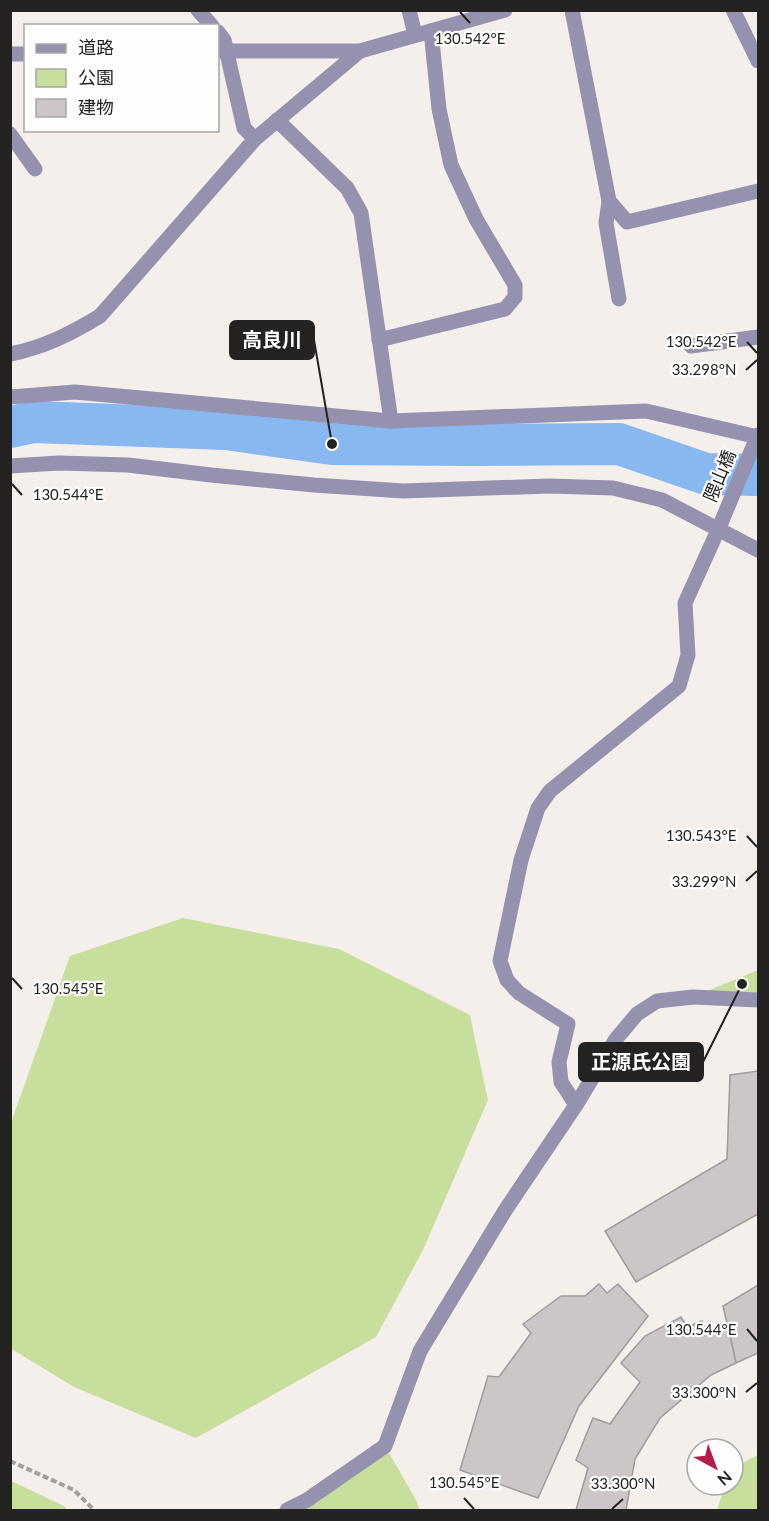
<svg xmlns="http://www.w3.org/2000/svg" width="769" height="1521" font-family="Lato,'Noto Sans JP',sans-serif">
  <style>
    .green { fill: #c7de9d }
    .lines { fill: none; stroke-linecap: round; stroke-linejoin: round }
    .river { stroke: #89b7f0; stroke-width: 42 }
    .building { fill: #ccc6c9; stroke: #a09b9d; stroke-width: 1.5 }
    .path { stroke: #a39f9d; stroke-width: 4; stroke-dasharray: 6 3; stroke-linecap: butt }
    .minor { stroke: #9592b0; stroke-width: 15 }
    .ticks { fill: none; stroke: #252322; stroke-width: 2 }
    .labels { text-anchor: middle; stroke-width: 4.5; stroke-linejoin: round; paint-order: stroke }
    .street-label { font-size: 18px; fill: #252322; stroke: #fffdfd }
    .ticks-label { font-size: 15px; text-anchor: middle; fill: #252322; stroke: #fffdfd; stroke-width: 4.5; stroke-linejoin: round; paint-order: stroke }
    .leader { fill: none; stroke: #252322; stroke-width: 2 }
    .callout-dot { fill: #252322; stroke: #fffdfd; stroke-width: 2 }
    .callout { fill: #252322; stroke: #252322; stroke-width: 2 }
    .callout-label { font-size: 20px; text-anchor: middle; font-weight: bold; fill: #fff }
  </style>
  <rect width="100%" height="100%" fill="#f5efec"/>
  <!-- green -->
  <g class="green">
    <path d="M 183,918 L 339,949 L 470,1015 L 488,1100 L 423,1250 L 376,1337 L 196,1438 L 74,1387 L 10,1348 L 11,1123 L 70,956 Z"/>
    <path d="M 758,970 L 758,1000 L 693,997 Z"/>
    <path d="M 385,1446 L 416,1500 L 420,1510 L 287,1510 Z"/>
    <path d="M 758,1455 L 758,1510 L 717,1510 L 725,1485 L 733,1485 L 733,1474 L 746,1461 Z"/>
    <path d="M 11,1481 L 64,1506 L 68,1510 L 11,1510 Z"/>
  </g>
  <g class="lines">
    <!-- river -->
    <path class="river" d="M 10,427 L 34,422 L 226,429 L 332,444 L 471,445 L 619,444 L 706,474 L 758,475"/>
  </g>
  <!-- building -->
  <g class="building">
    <path d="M 758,1071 L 758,1214 L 636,1282 L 605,1231 L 727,1159 L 730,1075 Z"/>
    <path d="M 599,1284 L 607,1293 L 618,1284 L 648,1316 L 579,1406 L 538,1498 L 460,1470 L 488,1376 L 499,1377 L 531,1333 L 523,1324 L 561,1296 L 585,1296 Z"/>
    <path d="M 758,1285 L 758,1353 L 736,1363 L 723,1306 Z"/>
    <path d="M 681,1317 L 687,1327 L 702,1321 L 708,1332 L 727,1322 L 736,1363 L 711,1375 L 660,1418 L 635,1459 L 626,1510 L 576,1510 L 588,1468 L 576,1460 L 593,1418 L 610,1424 L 640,1382 L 621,1363 L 645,1336 Z"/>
  </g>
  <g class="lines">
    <!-- path -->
    <path class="path" d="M 10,1461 L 74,1490 L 94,1510"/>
    <!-- minor -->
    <g class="minor">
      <path d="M 198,10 L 212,26"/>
      <path d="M 409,10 L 415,35"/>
      <path d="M 572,10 L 609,201 L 606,223 L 619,299"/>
      <path d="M 733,10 L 758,61"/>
      <path d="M 218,51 L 360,51 L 505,10"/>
      <path d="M 10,54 L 26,54"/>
      <path d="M 277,120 L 347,188 L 361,213 L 391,421"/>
      <path d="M 10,134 L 35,169"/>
      <path d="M 255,139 L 360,51"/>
      <path d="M 609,201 L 627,222 L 758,191"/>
      <path d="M 379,340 L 505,309 L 515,297 L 515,285 L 476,219 L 451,165 L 439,109 L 431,31"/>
      <path d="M 691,346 L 758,337"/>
      <path d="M 10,354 C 43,348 72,333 100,316 L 255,139 L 244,128 L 224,40 L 218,32"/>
      <path d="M 10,397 L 75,392 L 391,421 L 646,411 L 758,437"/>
      <path d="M 10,466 L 59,463 L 128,465 L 211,475 L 314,485 L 403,491 L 549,486 L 613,488 L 662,500 L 758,550"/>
      <path d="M 576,1105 L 561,1082 L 559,1062 L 568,1024 L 519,993 L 507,980 L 500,961 L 521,860 L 538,808 L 550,791 L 679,686 L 688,655 L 685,603 L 718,530 L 758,435"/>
      <path d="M 287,1510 L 307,1500 L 385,1446 L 420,1351 L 506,1209 L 576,1105 L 616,1039 L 637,1014 L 657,1001 L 693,997 L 758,1000"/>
    </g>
  </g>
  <!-- ticks -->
  <path class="ticks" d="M 460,12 L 470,23M 747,342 L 757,353M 746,370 L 757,360M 12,484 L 22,495M 747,836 L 757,847M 746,881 L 757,871M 12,978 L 22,989M 747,1329 L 757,1341M 746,1392 L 757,1383M 464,1498 L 474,1509M 612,1509 L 623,1499"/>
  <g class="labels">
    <!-- street labels -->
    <g class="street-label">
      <text transform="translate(720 476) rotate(-67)" y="6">隈山橋</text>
    </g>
  </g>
  <g class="ticks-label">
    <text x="470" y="44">130.542°E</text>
    <text x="701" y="347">130.542°E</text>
    <text x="704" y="375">33.298°N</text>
    <text x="68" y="500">130.544°E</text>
    <text x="701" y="841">130.543°E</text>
    <text x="704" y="887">33.299°N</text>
    <text x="68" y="994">130.545°E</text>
    <text x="701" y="1335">130.544°E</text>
    <text x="704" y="1398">33.300°N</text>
    <text x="464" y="1488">130.545°E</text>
    <text x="623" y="1489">33.300°N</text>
  </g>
  <!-- callouts -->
  <path class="leader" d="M332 444L314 340M742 984L703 1062"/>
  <g class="callout-dot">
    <circle cx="332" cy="444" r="6"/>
    <circle cx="742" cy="984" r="6"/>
  </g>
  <g class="callout">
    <rect x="230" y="321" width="84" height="38" rx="6"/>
    <rect x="579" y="1043" width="124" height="38" rx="6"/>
  </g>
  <g class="callout-label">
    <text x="272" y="347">高良川</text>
    <text x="641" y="1069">正源氏公園</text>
  </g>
  <!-- border -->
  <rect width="769" height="1521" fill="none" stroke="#252322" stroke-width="24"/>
  <!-- legend -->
  <rect x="24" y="24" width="195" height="108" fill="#fffdfd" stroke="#a8a6a5" stroke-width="1.5"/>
  <rect x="36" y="44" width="30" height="9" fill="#9592b0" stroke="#a8a6a5" stroke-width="1.5"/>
  <text x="78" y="54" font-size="18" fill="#252322">道路</text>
  <rect x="36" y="69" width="30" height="18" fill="#c7de9d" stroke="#a8a6a5" stroke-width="1.5"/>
  <text x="78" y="84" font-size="18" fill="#252322">公園</text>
  <rect x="36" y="99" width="30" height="18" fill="#ccc6c9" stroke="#a8a6a5" stroke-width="1.5"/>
  <text x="78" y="114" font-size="18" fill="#252322">建物</text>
  <!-- north arrow -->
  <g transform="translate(715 1467) rotate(139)"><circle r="28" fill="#fffdfd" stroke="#a8a6a5" stroke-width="1.5"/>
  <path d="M0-4.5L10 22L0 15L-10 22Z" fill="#b01d49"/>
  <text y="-9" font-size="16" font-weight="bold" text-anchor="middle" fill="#252322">N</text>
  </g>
</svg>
